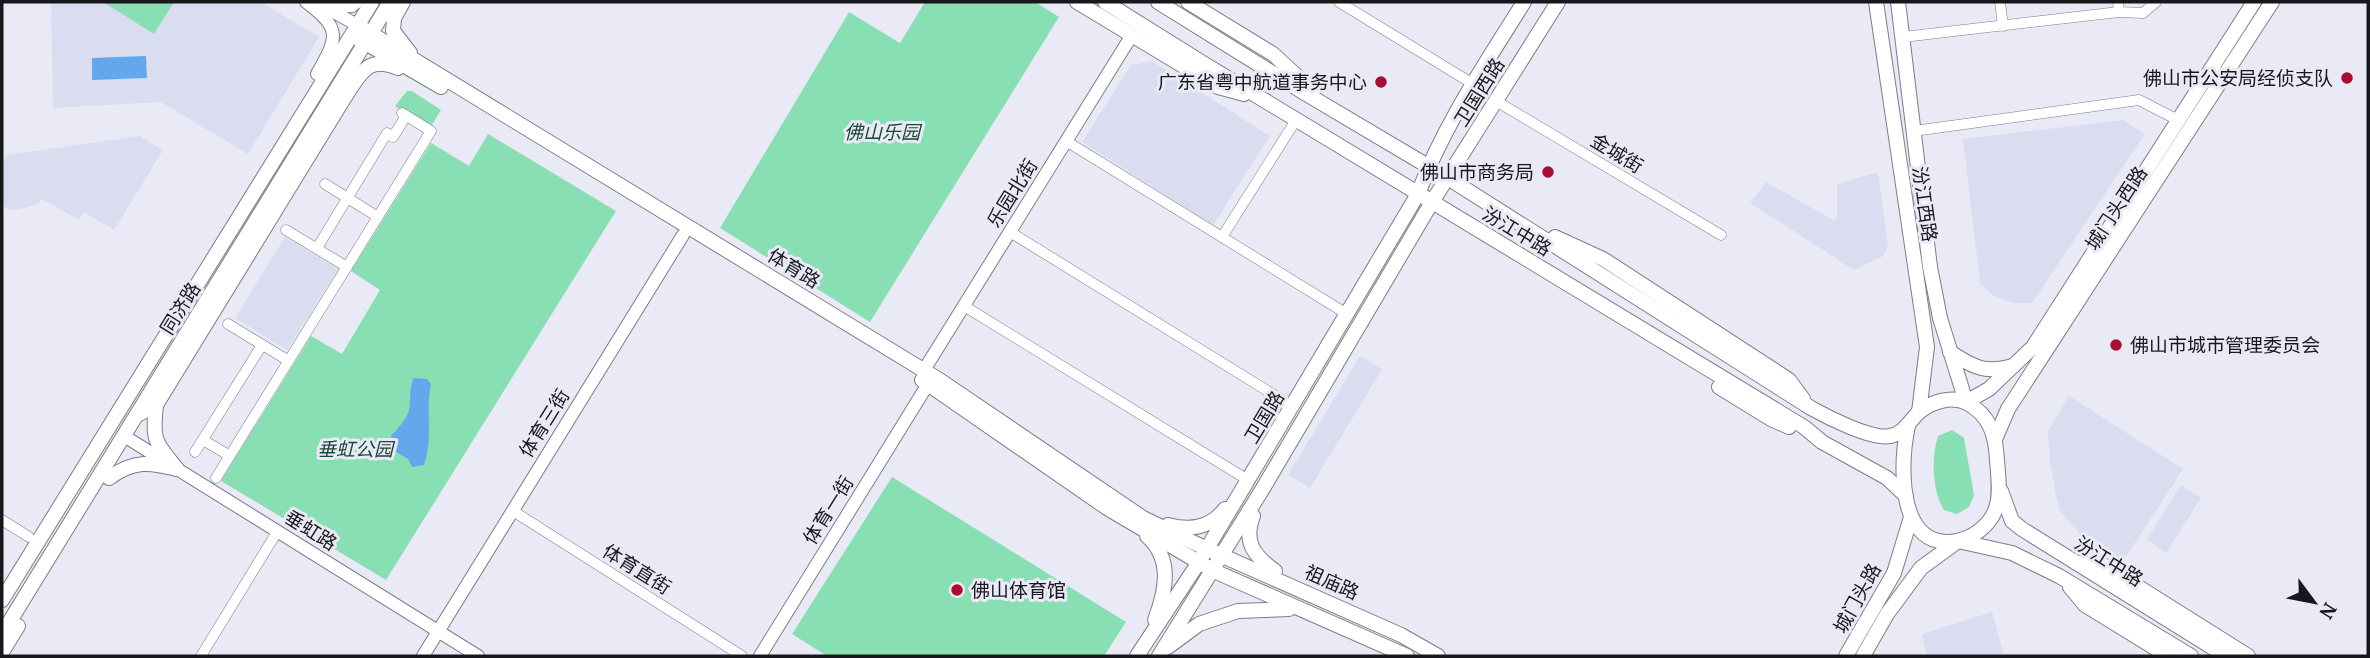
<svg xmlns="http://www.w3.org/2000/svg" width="2370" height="658" font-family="'PT Serif','Noto Sans SC',serif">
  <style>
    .built { fill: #daddf0 }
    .green { fill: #89dfb4 }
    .water { fill: #64a7ec }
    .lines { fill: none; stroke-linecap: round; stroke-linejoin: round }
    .minor-casing { stroke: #7c7d87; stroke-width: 11 }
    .tertiary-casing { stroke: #7c7d87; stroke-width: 14 }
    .secondary-casing { stroke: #7c7d87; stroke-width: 16 }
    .minor { stroke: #fff; stroke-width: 10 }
    .tertiary { stroke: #fff; stroke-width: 12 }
    .secondary { stroke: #fff; stroke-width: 14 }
    .poi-dot { fill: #a60d30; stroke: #e9eaf6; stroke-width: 2.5 }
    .labels { text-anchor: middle; stroke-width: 6; stroke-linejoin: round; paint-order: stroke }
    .poi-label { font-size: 19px; fill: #18181c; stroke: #e9eaf6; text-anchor: end }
    .street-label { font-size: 19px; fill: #18181c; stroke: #e9eaf6 }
    .park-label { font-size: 19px; font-style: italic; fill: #1b4733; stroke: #e9eaf6 }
  </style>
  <rect width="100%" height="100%" fill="#e9eaf6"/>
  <!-- built -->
  <g class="built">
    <path d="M 51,2 L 261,2 L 319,37 L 248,154 L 161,102 L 53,108 Z"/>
    <path d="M 1152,61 L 1270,136 L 1213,225 L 1082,142 L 1131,65 Z"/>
    <path d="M 2123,120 L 2145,134 L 2032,303 L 2013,303 L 1994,296 L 1980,283 L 1963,139 Z"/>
    <path d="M 140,136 L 163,150 L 114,230 L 84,212 L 79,220 L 42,199 L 38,204 L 20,209 L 10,210 L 2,205 L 2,163 L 7,155 Z"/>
    <path d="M 1878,172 L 1888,246 L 1883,256 L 1854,270 L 1750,203 L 1766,182 L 1833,220 L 1837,217 L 1837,184 Z"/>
    <path d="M 285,237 L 338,269 L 287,350 L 235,318 Z"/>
    <path d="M 1360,356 L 1382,369 L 1310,488 L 1288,475 Z"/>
    <path d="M 2069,396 L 2183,469 L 2120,566 L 2085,539 L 2059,510 L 2050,464 L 2048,431 Z"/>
    <path d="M 2181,485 L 2201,498 L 2166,553 L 2147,539 Z"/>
    <path d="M 1992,612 L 2004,656 L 1927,656 L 1922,634 Z"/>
  </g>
  <!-- green -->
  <g class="green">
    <path d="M 103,2 L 174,2 L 154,34 Z"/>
    <path d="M 925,2 L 1035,2 L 1059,17 L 870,322 L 720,228 L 849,12 L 900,43 Z"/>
    <path d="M 407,91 L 412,91 L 441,110 L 430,128 L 395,106 Z"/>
    <path d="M 488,134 L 616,211 L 386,580 L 221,481 L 311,336 L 342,354 L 380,290 L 351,271 L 431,143 L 469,166 Z"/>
    <path d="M 1952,430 L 1964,438 L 1974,495 L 1969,507 L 1957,514 L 1944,510 C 1932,491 1931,457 1938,436 Z"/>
    <path d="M 892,477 L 1126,622 L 1104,656 L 827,656 L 792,634 Z"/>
  </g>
  <!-- water -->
  <g class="water">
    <path d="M 146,56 L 147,78 L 92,80 L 92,58 Z"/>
    <path d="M 413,378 L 427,379 L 431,384 C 425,411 434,438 424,465 L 412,467 L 408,459 L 393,450 L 391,436 C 419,406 405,411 413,378 Z"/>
  </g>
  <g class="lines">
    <!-- minor casing -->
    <g class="minor-casing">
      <g id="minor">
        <path d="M 1339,2 L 1473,84"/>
        <path d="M 2000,2 L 2003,26"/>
        <path d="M 2118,2 L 2119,12"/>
        <path d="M 1903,37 L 2119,12 L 2143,13 L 2156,2"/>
        <path d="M 1496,101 L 1721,235"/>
        <path d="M 1914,131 L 2139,100 L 2178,120"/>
        <path d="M 1066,141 L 1347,314"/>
        <path d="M 325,184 L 378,217"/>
        <path d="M 286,230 L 347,267"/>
        <path d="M 1010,232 L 1292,406"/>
        <path d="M 1222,237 L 1296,120"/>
        <path d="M 317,248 L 387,133 L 393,137 L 406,116"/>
        <path d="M 964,306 L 1248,480"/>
        <path d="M 228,324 L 289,361"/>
        <path d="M 203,440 L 230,456"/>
        <path d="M 195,452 L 262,345"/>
        <path d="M 216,478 L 431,131 L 402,113"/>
        <path d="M 513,511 L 742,656"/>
        <path d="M 2,520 L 29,537"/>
        <path d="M 201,656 L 277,532"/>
      </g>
    </g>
    <!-- tertiary casing -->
    <g class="tertiary-casing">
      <g id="tertiary">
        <path d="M 306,2 C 342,29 338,37 317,74"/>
        <path d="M 318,3 L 357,25"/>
        <path d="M 329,5 L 334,7 L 352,6 L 357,2"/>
        <path d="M 924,370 L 1132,35"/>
        <path d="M 124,436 L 478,656"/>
        <path d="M 423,656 L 683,235"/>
        <path d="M 760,656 L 928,384"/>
      </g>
    </g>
    <!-- secondary casing -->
    <g class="secondary-casing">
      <g id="secondary">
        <path d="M 403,2 L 394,18 L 393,31 L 410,53"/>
        <path d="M 1077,2 L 1218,87 L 1244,94"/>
        <path d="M 1105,2 L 1206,65 L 1804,427 L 1822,442 L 1887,478 L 1906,496"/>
        <path d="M 1158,2 L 1303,92 L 1448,178 L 1811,408 C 1827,417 1872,440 1890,436 C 1903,434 1909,422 1918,413 C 1930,402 1952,395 1967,403 C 1990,415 1996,436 1997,460 C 1998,475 2001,494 1996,508 C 1987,537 1941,556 1919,529 C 1899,505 1902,453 1908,426"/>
        <path d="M 1188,2 L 1273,54 L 1313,91"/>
        <path d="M 1876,2 L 1927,347 L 1919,412"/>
        <path d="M 1898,2 L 1930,267 L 1940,318 L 1966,402"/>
        <path d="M 357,25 L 938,379 L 1143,518 L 1207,549 L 1401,635 L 1438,656"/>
        <path d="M 352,35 L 441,87"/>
        <path d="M 346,95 C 361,73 368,55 398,68"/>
        <path d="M 1555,237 L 1603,259 L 1789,380 L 1803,399"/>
        <path d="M 1950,352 C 1973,367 1985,374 2013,366"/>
        <path d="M 922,380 L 1107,508 L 1214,571 L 1407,656"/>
        <path d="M 1719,387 L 1771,419 L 1789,427"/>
        <path d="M 1966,402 L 1989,389 L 2033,347 L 2254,2"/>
        <path d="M 156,405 C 152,441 155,442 177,469"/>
        <path d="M 139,414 L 156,405 L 346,95 L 345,77"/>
        <path d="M 1996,437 L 2008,409 L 2272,2"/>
        <path d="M 109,478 C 134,460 149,462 177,469"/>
        <path d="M 2001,491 L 2012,521 L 2022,529 L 2226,656"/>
        <path d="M 1253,516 C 1243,542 1254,556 1275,571"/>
        <path d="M 1168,525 C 1191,531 1210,528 1225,509"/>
        <path d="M 1147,536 C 1173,559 1166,591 1155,620"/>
        <path d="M 1958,541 L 2012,553 L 2059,576 L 2191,656"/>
        <path d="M 2079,563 L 2105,566 L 2248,656"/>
        <path d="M 2070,587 L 2085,605 L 2168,656"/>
        <path d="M 2,600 L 372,2"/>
        <path d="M 2,634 L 390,2"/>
        <path d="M 1168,647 L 1199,624 L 1238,611 L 1289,609"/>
        <path d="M 2,652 L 18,626"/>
        <path d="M 1137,656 L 1199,562 L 1418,194 C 1443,126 1486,63 1524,2"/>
        <path d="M 1159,656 L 1262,490 L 1432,202 L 1558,2"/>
        <path d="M 1846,656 L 1894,573 L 1911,517"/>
        <path d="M 1863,656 L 1887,614 L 1921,568 L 1958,541"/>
      </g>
    </g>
    <!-- minor -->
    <use href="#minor" class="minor"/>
    <!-- tertiary -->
    <use href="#tertiary" class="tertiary"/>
    <!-- secondary -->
    <use href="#secondary" class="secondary"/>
  </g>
  <!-- markers -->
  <g class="poi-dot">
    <circle cx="2347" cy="78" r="7"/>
    <circle cx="1381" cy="82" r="7"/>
    <circle cx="1548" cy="172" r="7"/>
    <circle cx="2116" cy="345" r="7"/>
    <circle cx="957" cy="590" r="7"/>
  </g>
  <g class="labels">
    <!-- poi labels -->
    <g class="poi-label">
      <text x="2333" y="85">佛山市公安局经侦支队</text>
      <text x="1367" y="89">广东省粤中航道事务中心</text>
      <text x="1534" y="179">佛山市商务局</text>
      <text x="2130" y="352" text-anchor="start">佛山市城市管理委员会</text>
      <text x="971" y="597" text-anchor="start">佛山体育馆</text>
    </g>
    <!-- street labels -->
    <g class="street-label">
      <text transform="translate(1479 92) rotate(-58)" y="7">卫国西路</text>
      <text transform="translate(1617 153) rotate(31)" y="7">金城街</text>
      <text transform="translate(1012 193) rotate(-58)" y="7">乐园北街</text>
      <text transform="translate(1925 204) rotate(82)" y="7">汾江西路</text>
      <text transform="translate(2116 208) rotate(-57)" y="7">城门头西路</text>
      <text transform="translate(1517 231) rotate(31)" y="7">汾江中路</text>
      <text transform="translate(794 268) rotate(31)" y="7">体育路</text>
      <text transform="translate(180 308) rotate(-58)" y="7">同济路</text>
      <text transform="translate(1264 417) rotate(-59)" y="7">卫国路</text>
      <text transform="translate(544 423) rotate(-58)" y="7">体育三街</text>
      <text transform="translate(828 510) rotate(-58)" y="7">体育一街</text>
      <text transform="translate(311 530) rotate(32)" y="7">垂虹路</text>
      <text transform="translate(2109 561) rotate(32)" y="7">汾江中路</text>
      <text transform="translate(637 569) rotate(32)" y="7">体育直街</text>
      <text transform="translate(1332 582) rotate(24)" y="7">祖庙路</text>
      <text transform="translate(1857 598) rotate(-61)" y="7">城门头路</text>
    </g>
    <!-- park labels -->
    <g class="park-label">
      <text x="882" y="139">佛山乐园</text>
      <text x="355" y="456">垂虹公园</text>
    </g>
  </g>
  <!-- border -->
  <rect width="2370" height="658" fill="none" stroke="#18181c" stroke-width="7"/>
  <!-- north arrow -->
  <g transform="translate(2314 602) rotate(122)" stroke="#e9eaf6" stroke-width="5" paint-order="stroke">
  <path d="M0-5L12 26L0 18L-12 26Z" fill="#18181c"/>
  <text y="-10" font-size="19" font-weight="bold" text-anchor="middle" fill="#18181c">N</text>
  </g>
</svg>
